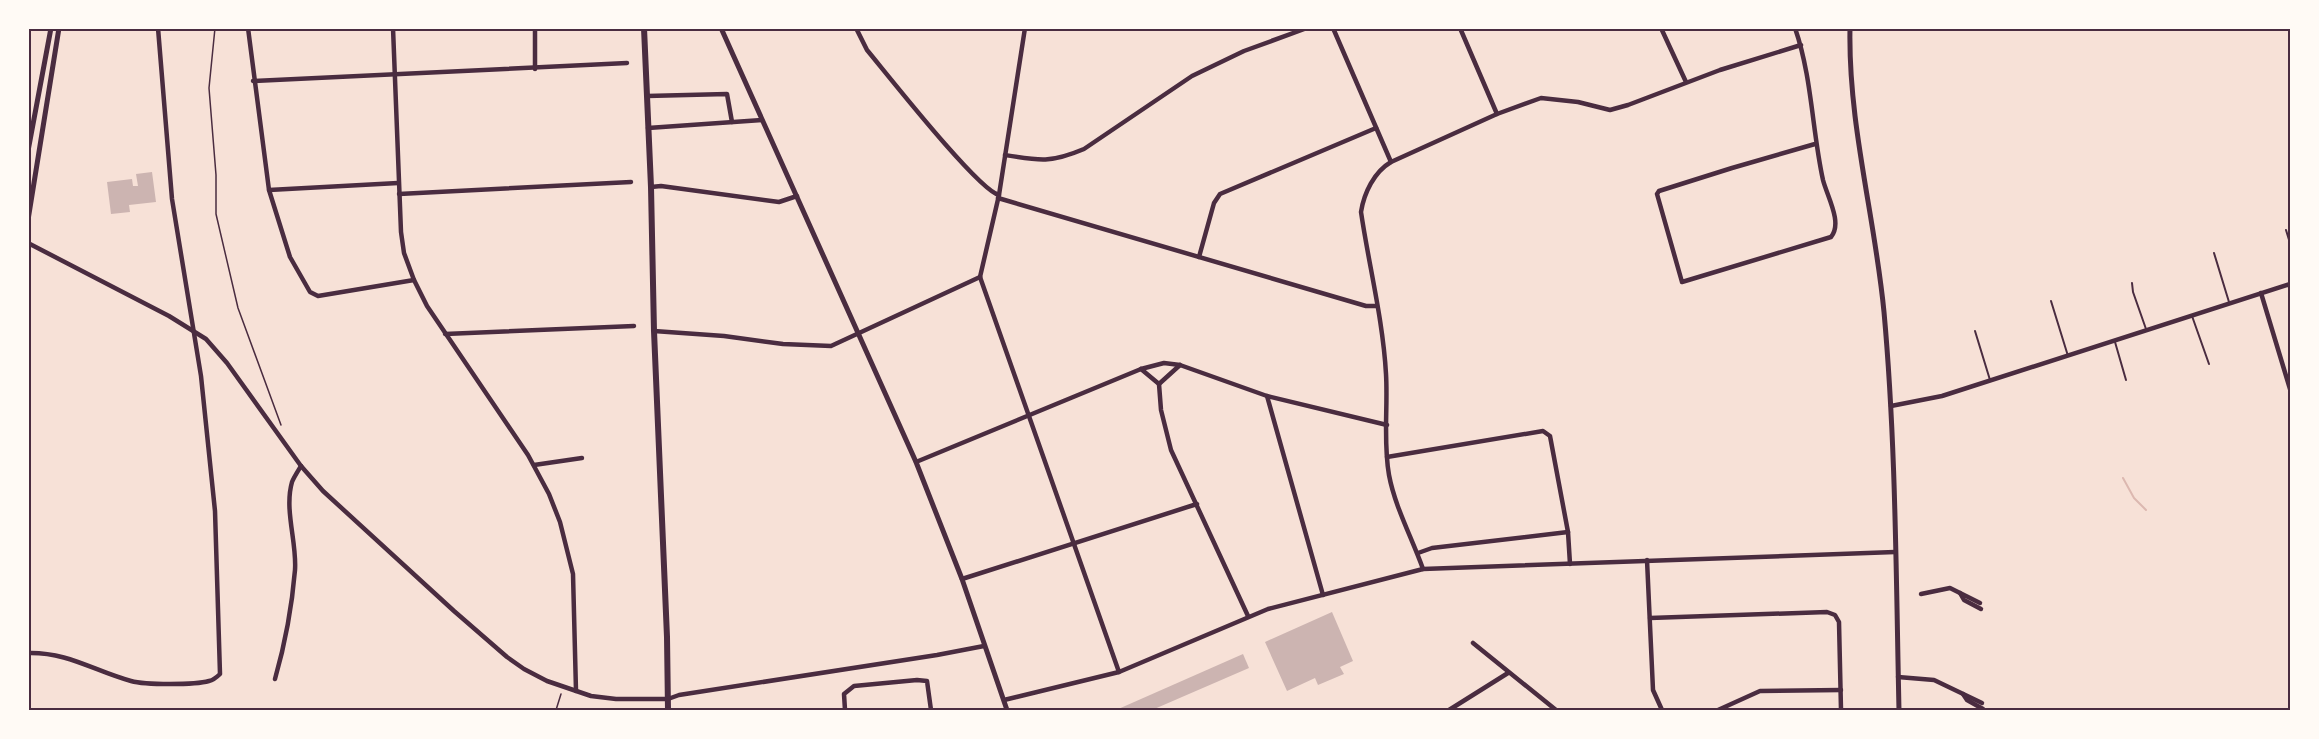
<svg xmlns="http://www.w3.org/2000/svg" width="2319" height="739" font-family="'Fira Sans',sans-serif">
  <style>
    .lines { fill: none; stroke-linecap: round; stroke-linejoin: round }
    .stream { stroke: #dcb8b0; stroke-width: 2 }
    .building { fill: #ccb4b1 }
    .path { stroke: #4a2c40; stroke-width: 1.5 }
    .service { stroke: #4a2c40; stroke-width: 2 }
    .minor { stroke: #4a2c40; stroke-width: 4.5 }
    .tertiary { stroke: #4a2c40; stroke-width: 5 }
    .secondary { stroke: #4a2c40; stroke-width: 6 }
    .neatline { fill: none; stroke: #4a2c40; stroke-width: 2 }
  </style>
  <rect width="100%" height="100%" fill="#f7e1d7"/>
  <g class="lines">
    <!-- stream -->
    <path class="stream" d="M 2123,478 L 2134,498 L 2146,510"/>
  </g>
  <!-- building -->
  <g class="building">
    <path d="M 152,172 L 156,202 L 129,205 L 130,212 L 111,214 L 107,182 L 132,179 L 133,186 L 138,186 L 136,174 Z"/>
    <path d="M 1332,612 L 1353,661 L 1340,667 L 1344,674 L 1318,685 L 1315,678 L 1287,691 L 1265,642 Z"/>
    <path d="M 1243,654 L 1249,668 L 1152,710 L 1116,710 Z"/>
  </g>
  <g class="lines">
    <!-- path -->
    <g class="path">
      <path d="M 215,28 L 209,88 L 216,175 L 216,214 L 238,308 L 281,425"/>
      <path d="M 556,710 L 561,694"/>
    </g>
    <!-- service -->
    <g class="service">
      <path d="M 2286,230 L 2290,243"/>
      <path d="M 2214,253 L 2229,302"/>
      <path d="M 2132,283 L 2133,292 L 2146,329"/>
      <path d="M 2051,301 L 2068,356"/>
      <path d="M 2192,316 L 2209,364"/>
      <path d="M 1975,331 L 1990,380"/>
      <path d="M 2115,342 L 2126,380"/>
    </g>
    <!-- minor -->
    <g class="minor">
      <path d="M 248,28 L 269,190 L 290,257 L 310,292 L 318,296 L 414,280"/>
      <path d="M 393,28 L 401,232 L 404,253 L 414,280 L 427,306 L 528,455 L 549,494 L 560,522 L 573,574 L 576,691"/>
      <path d="M 535,28 L 535,69"/>
      <path d="M 856,28 L 867,50 C 887,74 978,190 999,195"/>
      <path d="M 1333,28 L 1391,162"/>
      <path d="M 1460,28 L 1497,114"/>
      <path d="M 1661,28 L 1686,82"/>
      <path d="M 1795,28 C 1812,77 1812,130 1823,180 C 1827,196 1843,223 1831,237 L 1682,282 L 1657,194 L 1659,191 L 1732,168 L 1815,144"/>
      <path d="M 253,81 L 627,63"/>
      <path d="M 647,96 L 727,94 L 732,122"/>
      <path d="M 648,128 L 762,120"/>
      <path d="M 1005,155 C 1040,161 1051,163 1084,149 L 1192,76 L 1244,51 L 1307,28"/>
      <path d="M 651,187 L 661,186 L 779,202 L 797,196"/>
      <path d="M 269,190 L 398,183"/>
      <path d="M 399,194 L 631,182"/>
      <path d="M 998,198 L 1366,306 L 1377,306"/>
      <path d="M 28,243 L 169,316 L 206,339 L 227,363 L 301,466 L 323,491 L 454,611 L 507,657 L 524,669 L 547,681 L 591,696 L 616,699 L 668,699 L 679,695 L 937,655 L 984,646"/>
      <path d="M 1199,257 L 1214,203 L 1220,194 L 1376,128"/>
      <path d="M 980,277 L 1119,672"/>
      <path d="M 980,277 L 999,195 L 1025,28"/>
      <path d="M 2261,293 L 2290,389"/>
      <path d="M 654,331 L 724,336 L 783,344 L 831,346 L 980,277"/>
      <path d="M 445,334 L 634,326"/>
      <path d="M 1141,369 L 1159,384 L 1180,365"/>
      <path d="M 1159,384 L 1161,410 L 1171,450 L 1248,616"/>
      <path d="M 1267,396 L 1323,595"/>
      <path d="M 1891,406 L 1942,396 L 2290,284"/>
      <path d="M 1387,457 L 1543,431 L 1550,436 L 1568,532 L 1570,564"/>
      <path d="M 916,462 L 1141,369 L 1164,363 L 1180,365 L 1267,396 L 1387,425"/>
      <path d="M 534,465 L 582,458"/>
      <path d="M 1418,553 L 1432,548 L 1568,532"/>
      <path d="M 1647,560 L 1653,690 L 1662,710"/>
      <path d="M 1423,569 C 1412,538 1395,507 1389,475 C 1383,442 1388,407 1386,374 C 1383,320 1369,266 1361,212 C 1364,193 1374,172 1391,162 L 1497,114 L 1541,98 L 1578,102 L 1610,110 L 1628,105 L 1720,70 L 1801,45"/>
      <path d="M 962,579 L 1197,504"/>
      <path d="M 1960,593 L 1964,600 L 1981,609"/>
      <path d="M 1921,594 L 1950,588 L 1980,603"/>
      <path d="M 1650,618 L 1827,612 L 1835,615 L 1839,622 L 1841,710"/>
      <path d="M 1473,643 L 1556,710"/>
      <path d="M 28,653 C 68,652 94,671 131,681 C 145,685 195,685 209,681 C 214,680 217,677 220,674 L 215,511 L 201,376 L 172,199 L 158,28"/>
      <path d="M 1898,677 L 1934,680 L 1982,703"/>
      <path d="M 275,679 C 285,644 292,606 295,570 C 297,542 284,510 292,482 C 294,477 298,471 301,466"/>
      <path d="M 1963,694 L 1967,700 L 1983,709"/>
      <path d="M 1004,700 L 1119,672 L 1268,609 L 1423,569 L 1895,552"/>
      <path d="M 845,710 L 844,694 L 854,686 L 917,680 L 927,681 L 931,710"/>
      <path d="M 1449,710 L 1508,673"/>
      <path d="M 1718,710 L 1760,691 L 1841,690"/>
    </g>
    <!-- tertiary -->
    <g class="tertiary">
      <path d="M 721,28 L 916,462 L 962,579 L 1007,710"/>
      <path d="M 1850,28 C 1848,124 1875,217 1884,312 C 1896,444 1896,578 1899,710"/>
      <path d="M 28,151 L 51,28"/>
      <path d="M 28,220 L 59,28"/>
    </g>
    <!-- secondary -->
    <path class="secondary" d="M 644,28 L 651,187 L 654,331 L 667,637 L 668,710"/>
  </g>
  <!-- border -->
  <rect width="2319" height="739" fill="none" stroke="#fffaf5" stroke-width="60"/>
  <rect x="30" y="30" width="2259" height="679" class="neatline"/>
</svg>
